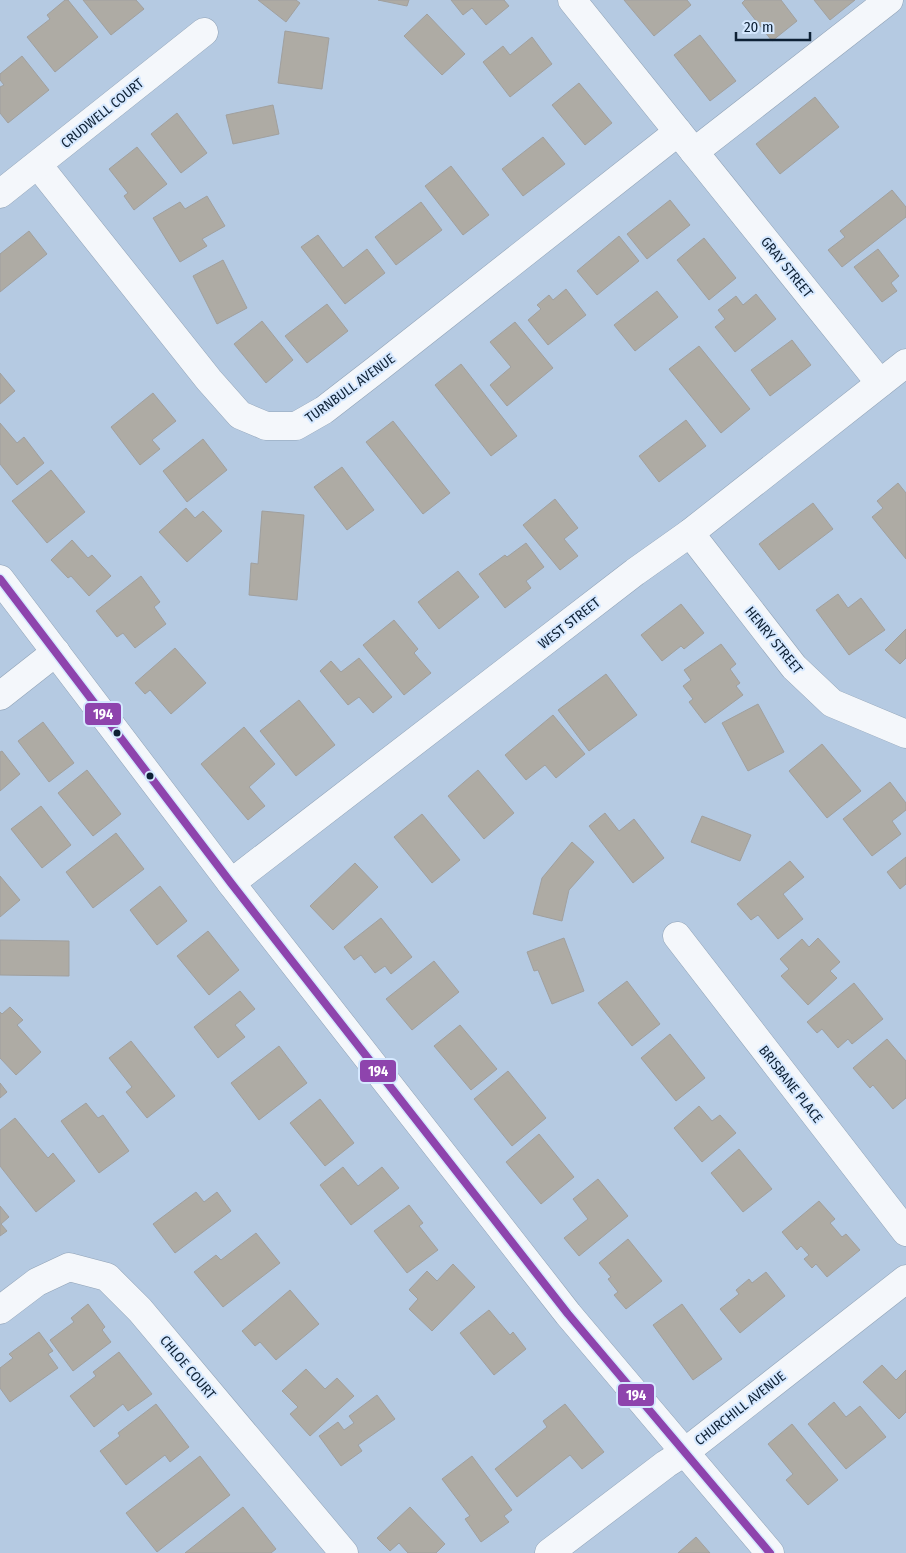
<svg xmlns="http://www.w3.org/2000/svg" width="906" height="1553" font-family="'Fira Sans Condensed',sans-serif">
  <style>
    .building { fill: #aeaba4; stroke: #a0a09f }
    .lines { fill: none; stroke-linecap: round; stroke-linejoin: round }
    .minor-casing { stroke: #91a3b7; stroke-width: 29 }
    .minor { stroke: #f4f7fb; stroke-width: 28 }
    .bus-1-casing { stroke: #d5e8ff; stroke-width: 11 }
    .bus-1 { stroke: #8e44ad; stroke-width: 8 }
    .bus-dot { fill: #0e2135; stroke: #d5e8ff; stroke-width: 2 }
    .labels { text-anchor: middle; stroke-width: 4; stroke-linejoin: round; paint-order: stroke }
    .street-label { font-size: 14px; fill: #0e2135; stroke: #d5e8ff }
    .line-badge { stroke: #d5e8ff; stroke-width: 2 }
    .badge-label { font-size: 14px; text-anchor: middle; font-weight: bold; fill: #fff }
  </style>
  <rect width="100%" height="100%" fill="#b5cae2"/>
  <!-- building -->
  <g class="building">
    <path d="M 65,0 L 68,0 L 98,37 L 55,72 L 27,37 L 50,19 L 47,15 Z"/>
    <path d="M 83,0 L 136,0 L 144,9 L 111,35 Z"/>
    <path d="M 258,0 L 296,0 L 300,3 L 286,22 Z"/>
    <path d="M 378,0 L 409,0 L 407,6 Z"/>
    <path d="M 451,0 L 504,0 L 509,6 L 486,25 L 472,8 L 463,15 Z"/>
    <path d="M 624,0 L 687,0 L 691,5 L 654,36 Z"/>
    <path d="M 745,0 L 781,0 L 797,21 L 772,41 L 742,3 Z"/>
    <path d="M 814,0 L 855,0 L 830,20 Z"/>
    <path d="M 427,14 L 465,54 L 442,75 L 404,36 Z"/>
    <path d="M 285,31 L 329,38 L 322,89 L 278,83 Z"/>
    <path d="M 700,35 L 736,81 L 710,101 L 674,55 Z"/>
    <path d="M 532,37 L 552,64 L 510,97 L 483,62 L 503,46 L 510,55 Z"/>
    <path d="M 22,56 L 49,90 L 8,123 L 0,113 L 0,87 L 4,85 L 0,80 L 0,74 Z"/>
    <path d="M 579,83 L 612,123 L 585,145 L 552,105 Z"/>
    <path d="M 815,97 L 839,127 L 780,174 L 756,144 Z"/>
    <path d="M 273,105 L 279,134 L 233,144 L 226,115 Z"/>
    <path d="M 177,113 L 207,153 L 181,173 L 151,134 Z"/>
    <path d="M 543,137 L 565,164 L 523,196 L 502,169 Z"/>
    <path d="M 137,147 L 167,184 L 134,210 L 124,196 L 128,193 L 109,169 Z"/>
    <path d="M 451,166 L 489,215 L 463,235 L 425,186 Z"/>
    <path d="M 892,190 L 906,207 L 906,217 L 842,267 L 828,250 L 845,237 L 840,231 Z"/>
    <path d="M 207,196 L 225,226 L 202,239 L 207,246 L 180,262 L 153,218 L 180,202 L 185,209 Z"/>
    <path d="M 670,200 L 690,225 L 647,259 L 627,234 Z"/>
    <path d="M 421,202 L 442,230 L 396,265 L 375,237 Z"/>
    <path d="M 29,231 L 47,254 L 0,292 L 0,254 Z"/>
    <path d="M 318,235 L 343,268 L 367,249 L 385,273 L 345,304 L 301,247 Z"/>
    <path d="M 619,236 L 639,261 L 597,295 L 577,271 Z"/>
    <path d="M 704,238 L 736,278 L 709,300 L 677,260 Z"/>
    <path d="M 878,249 L 899,276 L 891,283 L 897,291 L 882,302 L 854,267 Z"/>
    <path d="M 223,260 L 247,308 L 217,324 L 193,276 Z"/>
    <path d="M 566,289 L 586,315 L 548,345 L 528,320 L 541,309 L 537,305 L 549,295 L 553,300 Z"/>
    <path d="M 657,291 L 678,317 L 635,351 L 614,325 Z"/>
    <path d="M 756,294 L 776,319 L 735,352 L 715,327 L 725,319 L 718,310 L 736,296 L 743,305 Z"/>
    <path d="M 327,304 L 348,331 L 307,363 L 285,336 Z"/>
    <path d="M 262,321 L 293,360 L 266,383 L 234,344 Z"/>
    <path d="M 515,322 L 553,368 L 507,406 L 490,385 L 511,367 L 490,342 Z"/>
    <path d="M 792,340 L 811,365 L 770,396 L 751,370 Z"/>
    <path d="M 699,346 L 750,409 L 721,433 L 669,369 Z"/>
    <path d="M 461,364 L 517,436 L 491,456 L 435,385 Z"/>
    <path d="M 0,373 L 15,391 L 0,404 Z"/>
    <path d="M 153,393 L 176,421 L 152,440 L 160,449 L 140,465 L 111,427 Z"/>
    <path d="M 686,420 L 706,446 L 659,482 L 639,456 Z"/>
    <path d="M 393,421 L 450,493 L 423,514 L 366,442 Z"/>
    <path d="M 0,423 L 17,443 L 24,437 L 44,463 L 17,485 L 0,464 Z"/>
    <path d="M 203,439 L 227,470 L 187,502 L 163,471 Z"/>
    <path d="M 342,467 L 374,510 L 347,530 L 314,487 Z"/>
    <path d="M 51,470 L 85,512 L 47,543 L 12,501 Z"/>
    <path d="M 898,483 L 906,493 L 906,559 L 872,517 L 883,508 L 877,501 Z"/>
    <path d="M 555,499 L 578,528 L 564,539 L 578,556 L 560,570 L 523,525 Z"/>
    <path d="M 813,503 L 833,529 L 779,570 L 759,544 Z"/>
    <path d="M 186,508 L 195,518 L 203,511 L 222,531 L 187,562 L 159,532 Z"/>
    <path d="M 262,511 L 304,515 L 297,600 L 249,595 L 251,563 L 258,564 Z"/>
    <path d="M 72,540 L 88,558 L 92,555 L 111,576 L 89,596 L 71,576 L 68,578 L 51,560 Z"/>
    <path d="M 526,543 L 544,567 L 526,581 L 531,588 L 505,608 L 479,574 L 505,555 L 507,557 Z"/>
    <path d="M 458,571 L 479,597 L 439,629 L 418,602 Z"/>
    <path d="M 141,576 L 160,602 L 154,607 L 166,624 L 135,648 L 123,633 L 117,637 L 96,611 Z"/>
    <path d="M 838,594 L 848,608 L 861,598 L 885,630 L 849,655 L 816,610 Z"/>
    <path d="M 681,604 L 704,633 L 684,649 L 681,646 L 662,661 L 641,635 Z"/>
    <path d="M 394,620 L 418,649 L 414,653 L 431,673 L 404,695 L 363,645 Z"/>
    <path d="M 906,629 L 906,658 L 900,664 L 885,650 Z"/>
    <path d="M 721,644 L 736,664 L 730,669 L 740,683 L 736,686 L 743,695 L 705,723 L 689,702 L 693,699 L 683,686 L 691,680 L 684,670 Z"/>
    <path d="M 175,648 L 206,683 L 171,714 L 150,690 L 145,694 L 135,683 Z"/>
    <path d="M 359,658 L 392,697 L 373,713 L 359,697 L 348,705 L 320,671 L 331,661 L 341,672 Z"/>
    <path d="M 606,674 L 637,715 L 589,751 L 558,710 Z"/>
    <path d="M 299,700 L 335,745 L 296,776 L 260,731 Z"/>
    <path d="M 758,704 L 784,752 L 748,771 L 722,723 Z"/>
    <path d="M 553,715 L 585,754 L 556,778 L 545,765 L 526,780 L 505,755 Z"/>
    <path d="M 43,722 L 74,763 L 49,782 L 18,741 Z"/>
    <path d="M 244,727 L 275,764 L 249,787 L 265,806 L 248,820 L 201,764 Z"/>
    <path d="M 822,744 L 861,791 L 827,818 L 789,771 Z"/>
    <path d="M 2,751 L 20,774 L 0,791 L 0,752 Z"/>
    <path d="M 87,770 L 121,814 L 93,836 L 58,793 Z"/>
    <path d="M 478,770 L 514,813 L 484,839 L 448,796 Z"/>
    <path d="M 890,782 L 906,803 L 906,810 L 892,821 L 901,834 L 872,856 L 843,819 Z"/>
    <path d="M 41,806 L 71,845 L 42,868 L 11,829 Z"/>
    <path d="M 605,813 L 619,831 L 634,819 L 664,858 L 633,883 L 589,826 Z"/>
    <path d="M 422,814 L 460,860 L 432,883 L 394,837 Z"/>
    <path d="M 702,816 L 751,835 L 740,861 L 691,842 Z"/>
    <path d="M 116,833 L 144,869 L 93,908 L 66,872 Z"/>
    <path d="M 572,842 L 594,862 L 569,890 L 562,921 L 533,914 L 542,878 Z"/>
    <path d="M 906,857 L 906,884 L 900,889 L 887,872 Z"/>
    <path d="M 790,861 L 804,877 L 783,894 L 803,919 L 778,939 L 758,915 L 751,920 L 737,904 Z"/>
    <path d="M 355,863 L 378,887 L 333,930 L 310,906 Z"/>
    <path d="M 0,876 L 20,900 L 0,917 Z"/>
    <path d="M 160,886 L 187,921 L 157,945 L 130,910 Z"/>
    <path d="M 381,918 L 412,957 L 391,974 L 385,966 L 375,973 L 361,955 L 354,960 L 344,947 Z"/>
    <path d="M 208,931 L 239,970 L 209,995 L 177,956 Z"/>
    <path d="M 564,938 L 584,991 L 552,1004 L 538,970 L 534,971 L 527,952 Z"/>
    <path d="M 818,938 L 840,962 L 830,971 L 837,978 L 808,1005 L 781,976 L 789,969 L 780,959 L 802,939 L 809,947 Z"/>
    <path d="M 0,940 L 69,941 L 69,976 L 0,975 Z"/>
    <path d="M 434,961 L 459,992 L 412,1030 L 386,999 Z"/>
    <path d="M 627,981 L 660,1024 L 632,1046 L 598,1003 Z"/>
    <path d="M 854,983 L 883,1019 L 852,1044 L 848,1039 L 838,1048 L 822,1029 L 817,1033 L 807,1022 Z"/>
    <path d="M 240,991 L 255,1009 L 235,1025 L 245,1037 L 218,1058 L 194,1027 Z"/>
    <path d="M 10,1007 L 23,1020 L 17,1025 L 41,1052 L 16,1075 L 0,1058 L 0,1012 L 2,1014 Z"/>
    <path d="M 460,1025 L 497,1069 L 471,1090 L 434,1046 Z"/>
    <path d="M 670,1034 L 705,1078 L 676,1101 L 641,1058 Z"/>
    <path d="M 887,1039 L 906,1061 L 906,1098 L 893,1109 L 873,1085 L 870,1088 L 853,1068 Z"/>
    <path d="M 131,1041 L 175,1096 L 147,1118 L 126,1092 L 132,1087 L 109,1058 Z"/>
    <path d="M 279,1046 L 307,1083 L 259,1120 L 231,1083 Z"/>
    <path d="M 508,1071 L 546,1118 L 512,1146 L 474,1099 Z"/>
    <path d="M 0,1083 L 7,1092 L 0,1098 Z"/>
    <path d="M 320,1099 L 354,1143 L 325,1166 L 290,1123 Z"/>
    <path d="M 86,1103 L 98,1118 L 103,1115 L 129,1151 L 99,1173 L 61,1121 Z"/>
    <path d="M 699,1106 L 712,1121 L 720,1115 L 736,1133 L 702,1162 L 674,1128 Z"/>
    <path d="M 15,1118 L 48,1158 L 53,1153 L 75,1181 L 36,1212 L 0,1166 L 0,1130 Z"/>
    <path d="M 539,1134 L 574,1177 L 541,1204 L 506,1162 Z"/>
    <path d="M 739,1149 L 772,1189 L 743,1212 L 711,1173 Z"/>
    <path d="M 343,1167 L 358,1186 L 382,1167 L 399,1188 L 351,1225 L 320,1185 Z"/>
    <path d="M 598,1179 L 628,1216 L 579,1256 L 564,1238 L 588,1219 L 573,1199 Z"/>
    <path d="M 196,1192 L 204,1202 L 217,1192 L 231,1211 L 175,1253 L 153,1224 Z"/>
    <path d="M 819,1201 L 835,1219 L 830,1223 L 842,1237 L 846,1234 L 860,1250 L 827,1277 L 816,1264 L 812,1268 L 804,1259 L 809,1255 L 801,1246 L 797,1250 L 782,1232 Z"/>
    <path d="M 409,1205 L 423,1223 L 419,1226 L 438,1250 L 407,1273 L 374,1231 Z"/>
    <path d="M 0,1206 L 9,1217 L 1,1224 L 7,1231 L 0,1236 Z"/>
    <path d="M 256,1233 L 280,1263 L 223,1307 L 194,1272 L 216,1255 L 221,1260 Z"/>
    <path d="M 628,1239 L 662,1281 L 626,1309 L 614,1295 L 618,1292 L 608,1279 L 611,1277 L 599,1263 Z"/>
    <path d="M 453,1264 L 475,1287 L 432,1331 L 409,1309 L 418,1299 L 409,1290 L 427,1271 L 437,1281 Z"/>
    <path d="M 766,1272 L 785,1296 L 740,1333 L 720,1309 L 739,1294 L 736,1290 L 749,1279 L 752,1283 Z"/>
    <path d="M 290,1290 L 319,1324 L 276,1360 L 260,1342 L 255,1346 L 242,1331 Z"/>
    <path d="M 88,1304 L 105,1327 L 102,1330 L 111,1342 L 73,1371 L 50,1340 L 74,1322 L 71,1318 Z"/>
    <path d="M 682,1304 L 722,1359 L 693,1380 L 653,1325 Z"/>
    <path d="M 489,1310 L 510,1335 L 513,1332 L 526,1349 L 494,1375 L 460,1333 Z"/>
    <path d="M 39,1332 L 53,1351 L 48,1354 L 58,1368 L 10,1402 L 0,1388 L 0,1368 L 13,1358 L 9,1354 Z"/>
    <path d="M 119,1352 L 152,1394 L 128,1411 L 123,1404 L 94,1427 L 70,1396 L 96,1376 L 93,1372 Z"/>
    <path d="M 882,1365 L 896,1380 L 906,1370 L 906,1412 L 899,1419 L 863,1382 Z"/>
    <path d="M 306,1369 L 325,1389 L 337,1378 L 354,1396 L 310,1436 L 290,1414 L 298,1407 L 282,1391 Z"/>
    <path d="M 377,1395 L 395,1419 L 358,1445 L 362,1451 L 341,1466 L 319,1436 L 338,1422 L 344,1430 L 354,1423 L 349,1416 Z"/>
    <path d="M 834,1402 L 846,1417 L 860,1406 L 886,1437 L 846,1469 L 808,1424 Z"/>
    <path d="M 156,1404 L 189,1447 L 170,1462 L 165,1455 L 126,1485 L 100,1451 L 120,1436 L 118,1433 Z"/>
    <path d="M 565,1404 L 604,1452 L 582,1469 L 570,1455 L 517,1497 L 495,1469 L 547,1427 L 543,1421 Z"/>
    <path d="M 792,1424 L 838,1480 L 808,1505 L 786,1480 L 793,1474 L 768,1444 Z"/>
    <path d="M 200,1456 L 230,1495 L 157,1552 L 126,1513 Z"/>
    <path d="M 472,1456 L 512,1510 L 504,1516 L 509,1522 L 481,1542 L 465,1519 L 470,1516 L 442,1479 Z"/>
    <path d="M 243,1507 L 276,1549 L 271,1553 L 185,1553 Z"/>
    <path d="M 410,1507 L 445,1544 L 436,1553 L 408,1553 L 399,1543 L 390,1551 L 377,1538 Z"/>
    <path d="M 696,1537 L 710,1553 L 678,1553 Z"/>
  </g>
  <g class="lines">
    <!-- minor casing -->
    <g class="minor-casing">
      <g id="minor">
        <path d="M 572,0 L 880,383"/>
        <path d="M 694,152 L 889,0"/>
        <path d="M 38,165 L 209,380 L 240,415 L 266,426 L 296,426 L 324,410 L 377,369 L 678,132"/>
        <path d="M 0,194 L 204,32"/>
        <path d="M 690,533 L 794,667 L 832,703 L 906,734"/>
        <path d="M 0,579 L 231,883 L 568,1314 L 770,1553"/>
        <path d="M 0,696 L 56,652"/>
        <path d="M 231,883 L 635,572 L 690,533 L 906,363"/>
        <path d="M 677,936 L 906,1232"/>
        <path d="M 0,1310 L 37,1282 L 69,1267 L 107,1277 L 140,1310 L 344,1553"/>
        <path d="M 549,1553 L 666,1464 L 685,1452 L 906,1279"/>
      </g>
    </g>
    <!-- minor -->
    <use href="#minor" class="minor"/>
    <!-- bus-1 casing -->
    <g class="bus-1-casing">
      <path id="bus-1" d="M 0,579 L 231,883 L 568,1314 L 770,1553"/>
    </g>
    <!-- bus-1 -->
    <use href="#bus-1" class="bus-1"/>
  </g>
  <!-- markers -->
  <g class="bus-dot">
    <circle cx="117" cy="733" r="4.5"/>
    <circle cx="150" cy="776" r="4.5"/>
  </g>
  <g class="labels">
    <!-- street labels -->
    <g class="street-label">
      <text transform="translate(102 113) rotate(-39)" y="5">CRUDWELL COURT</text>
      <text transform="translate(787 267) rotate(51)" y="5">GRAY STREET</text>
      <text transform="translate(350 388) rotate(-36)" y="5">TURNBULL AVENUE</text>
      <text transform="translate(569 623) rotate(-38)" y="5">WEST STREET</text>
      <text transform="translate(774 640) rotate(51)" y="5">HENRY STREET</text>
      <text transform="translate(791 1084) rotate(52)" y="5">BRISBANE PLACE</text>
      <text transform="translate(188 1367) rotate(50)" y="5">CHLOE COURT</text>
      <text transform="translate(740 1408) rotate(-38)" y="5">CHURCHILL AVENUE</text>
    </g>
  </g>
  <g class="line-badge">
    <rect x="84" y="702" width="38" height="24" rx="5" fill="#8e44ad"/>
    <rect x="359" y="1059" width="38" height="24" rx="5" fill="#8e44ad"/>
    <rect x="617" y="1383" width="38" height="24" rx="5" fill="#8e44ad"/>
  </g>
  <g class="badge-label">
    <text x="103" y="719">194</text>
    <text x="378" y="1076">194</text>
    <text x="636" y="1400">194</text>
  </g>
  <!-- scale -->
  <path d="M736 32v8h74v-8" fill="none" stroke="#0e2135" stroke-width="2.5"/>
  <text x="744" y="32" font-size="15" fill="#0e2135" stroke="#d5e8ff" stroke-width="4" paint-order="stroke">20 m</text>
</svg>
